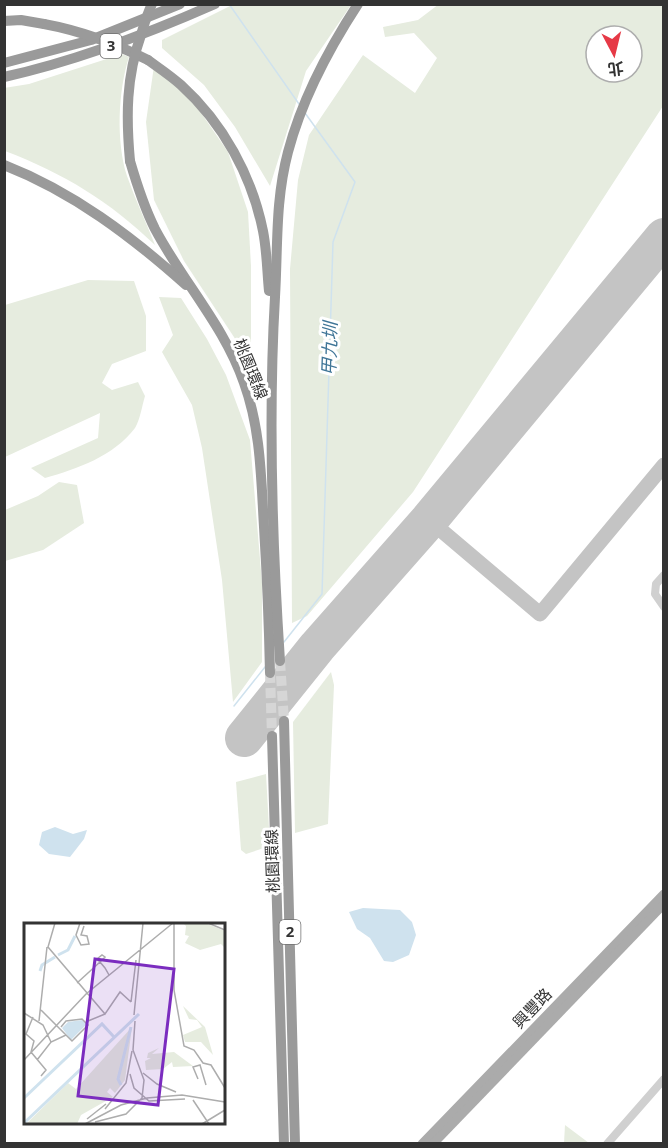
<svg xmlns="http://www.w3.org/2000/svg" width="668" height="1148" font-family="'Noto Sans','Noto Sans TC',sans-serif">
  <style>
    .green { fill: #e6ecdf; fill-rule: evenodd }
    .water { fill: #cfe2ee }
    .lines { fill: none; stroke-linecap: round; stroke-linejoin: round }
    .stream { stroke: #cfe2ee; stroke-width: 1.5 }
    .taxiway { stroke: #c4c4c4; stroke-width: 15 }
    .runway { stroke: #c4c4c4; stroke-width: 38 }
    .highway-tunnel { stroke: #d6d6d6; stroke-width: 10; stroke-dasharray: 10 5; stroke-linecap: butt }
    .minor { stroke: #d0d0d0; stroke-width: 8 }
    .major { stroke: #ababab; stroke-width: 9 }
    .highway { stroke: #9a9a9a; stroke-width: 10 }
    .highway-bridge { stroke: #9a9a9a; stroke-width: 10 }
    .labels { text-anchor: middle; stroke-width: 6; stroke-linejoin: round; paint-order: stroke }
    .shield { fill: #fff; stroke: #707070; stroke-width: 1.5 }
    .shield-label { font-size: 15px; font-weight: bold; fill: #333 }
    .street-label { font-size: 16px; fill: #333; stroke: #fff }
    .water-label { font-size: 18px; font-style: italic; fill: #3f7597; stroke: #fff }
    .inset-river { fill: none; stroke: #cfe2ee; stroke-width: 3 }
    .inset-road { fill: none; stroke: #adadad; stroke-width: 1.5 }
    .view { fill: #7b2cbf; fill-opacity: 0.15; stroke: #7b2cbf; stroke-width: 3 }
    .inset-edge { fill: none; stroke: #333; stroke-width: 3 }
  </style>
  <rect width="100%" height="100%" fill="#fff"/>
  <!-- green -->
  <g class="green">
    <path d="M 439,4 L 663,5 L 663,106 L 413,492 L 307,616 L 292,623 L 290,269 L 298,180 L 309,135 L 363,55 L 415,93 L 437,58 L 414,33 L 385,37 L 383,27 L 418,20 ZM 596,36 L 632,36 L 632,72 L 596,72 Z"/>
    <path d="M 232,5 L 351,5 L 306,71 L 270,186 L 235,127 L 204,85 L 162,48 L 162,40 Z"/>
    <path d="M 122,54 L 129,57 C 118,91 116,142 127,176 C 135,199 146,222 155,245 C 109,201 65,174 5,151 L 4,88 L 29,84 Z"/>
    <path d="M 154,66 L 184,88 L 228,152 L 248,212 L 251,266 L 251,363 L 184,261 L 154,200 L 146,122 Z"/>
    <path d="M 88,280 L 134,281 L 146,316 L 146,351 L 112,364 L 102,383 L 112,390 L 138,382 L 145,396 C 142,406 140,420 135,428 C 114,456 77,469 45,478 L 31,468 L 98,438 L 100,413 L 5,457 L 5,305 Z"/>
    <path d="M 159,297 L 181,298 L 207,339 L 226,375 L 250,440 L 262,583 L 262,662 L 233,702 L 222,580 L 202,448 L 192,405 L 162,352 L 173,335 Z"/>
    <path d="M 59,482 L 77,485 L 84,523 L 43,550 L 5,561 L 5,510 L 38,496 Z"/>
    <path d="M 331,672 L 334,685 L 328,824 L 295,833 L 293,722 Z"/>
    <path d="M 266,774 L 270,846 L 246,854 L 241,850 L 236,782 Z"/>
    <path d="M 565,1125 L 589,1143 L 564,1143 Z"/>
  </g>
  <!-- water -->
  <g class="water">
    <path d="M 55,827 L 73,834 L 87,830 L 84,839 L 70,857 L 49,854 L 39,845 L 42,832 Z"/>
    <path d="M 363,908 L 400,910 L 412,922 L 416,935 L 409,955 L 393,962 L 384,961 L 370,938 L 357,929 L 349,912 Z"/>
  </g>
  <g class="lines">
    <!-- stream -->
    <g class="stream">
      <path d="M 229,4 L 299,104"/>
      <path d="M 284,642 L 322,594 L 333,242 L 355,182 L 305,113"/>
      <path d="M 234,706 L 265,667"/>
    </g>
    <!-- taxiway -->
    <path class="taxiway" d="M 429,520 L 540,614 L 664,465"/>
    <!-- runway -->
    <path class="runway" d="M 244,738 L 317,647 L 429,520 L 664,237"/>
    <!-- highway-tunnel -->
    <g class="highway-tunnel">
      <path d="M 280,661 L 284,721"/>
      <path d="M 270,673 L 272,736"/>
    </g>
    <!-- minor -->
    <g class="minor">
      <path d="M 664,575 L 656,584 L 655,594 L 664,607"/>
      <path d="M 607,1144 L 664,1079"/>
    </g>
    <!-- major -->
    <g class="major">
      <path d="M 422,1144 L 664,894"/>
      <path d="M 433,1144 L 664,904"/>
    </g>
    <!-- highway -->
    <g class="highway">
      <path d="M 4,21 L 21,20 L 44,24"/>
      <path d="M 148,60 C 159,68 171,76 181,85 C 223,123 252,176 263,231 C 267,251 267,271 269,291"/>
      <path d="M 4,63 L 91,40 L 180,4"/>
      <path d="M 4,77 C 77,61 147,34 215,4"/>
      <path d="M 130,161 C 137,185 144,207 155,229 C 183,282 225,327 244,383 C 261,430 261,478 264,527 C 267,576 269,624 270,673"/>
      <path d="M 4,165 C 73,192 131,236 186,285"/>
      <path d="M 280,661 C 272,540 268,418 275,297 C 278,247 275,201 288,152 C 302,99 328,50 358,4"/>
      <path d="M 284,721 L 295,1144"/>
      <path d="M 272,736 L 284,1144"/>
    </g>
    <!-- highway-bridge -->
    <g class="highway-bridge">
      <path d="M 44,24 C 82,31 114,43 148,60"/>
      <path d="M 130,161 C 126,117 126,77 141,35 C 144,25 147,14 152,4"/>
    </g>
  </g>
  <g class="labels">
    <!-- shield labels -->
    <g class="shield">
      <rect x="100.5" y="34" width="21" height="24" rx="4.5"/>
      <rect x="279.5" y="920" width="21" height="24" rx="4.5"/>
    </g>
    <g class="shield-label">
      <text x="111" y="51">3</text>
      <text x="290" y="937">2</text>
    </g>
    <!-- street labels -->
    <g class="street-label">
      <text transform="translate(251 369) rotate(68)" y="6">桃園環線</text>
      <text transform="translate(272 861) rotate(-92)" y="6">桃園環線</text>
      <text transform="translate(532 1008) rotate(-46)" y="6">興豐路</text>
    </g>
    <!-- water labels -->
    <g class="water-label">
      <text transform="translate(330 349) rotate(-88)" y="6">甲九圳</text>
    </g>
  </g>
  <!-- overview -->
  <g transform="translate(24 923)">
    <rect width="201" height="201" fill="#fff"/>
    <path d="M 159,0 L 181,0 L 201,8 L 201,25 L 197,21 L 176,27 L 161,20 L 165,13 L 161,12 L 162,3 ZM 159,83 L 181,104 L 189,132 L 177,119 L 161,119 L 159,112 L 178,104 L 173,97 L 165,96 ZM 108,104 L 101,157 L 91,170 L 86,165 L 83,169 L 89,174 L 57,192 L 53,201 L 2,201 L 44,160 L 52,166 ZM 135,125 L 128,131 L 150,129 L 169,143 L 149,144 L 148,139 L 139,146 L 122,147 L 121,138 L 127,135 L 123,135 L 124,130 Z" fill="#e6ecdf"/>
    <path d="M 58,97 L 63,101 L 47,117 L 38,105 L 44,99 Z" fill="#cfe2ee"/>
    <path class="inset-river" d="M 34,32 L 44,27 L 51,13M 16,48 L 18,42 L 31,34M 97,162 L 94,156 L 107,104M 0,175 L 78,101 L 90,114M 0,200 L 115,91"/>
    <path class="inset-road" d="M 31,0 L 24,24 L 81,91 L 96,69 L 107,79M 56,0 L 52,12 L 57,22 L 65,21 L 63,13 L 57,12 L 60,3M 150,0 L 150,67 L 160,123 L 170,127 L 179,140 L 187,142 L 201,165M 184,0 L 201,7M 53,60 L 76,39 L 81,34 L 78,32 L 73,36 L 76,39 L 81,45 L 85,52M 107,79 L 112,37M 17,87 L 32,102M 0,90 L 19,102 L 27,119M 110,92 L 119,0M 9,94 L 2,111 L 10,118 L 7,129 L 22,147 L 17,153M 15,98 L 23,24M 64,98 L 81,91M 33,103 L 48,118 L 64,102 L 58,96 L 42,98 L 37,104M 0,137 L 62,71 L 149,0M 13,137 L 27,119 L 42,112M 119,150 L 133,161 L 152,169M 106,151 L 110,165 L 125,178 L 161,176M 174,156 L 169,144 L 176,142 L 182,162M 169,177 L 185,201M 81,186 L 102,160 L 108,128M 63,196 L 82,181M 71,199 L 102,191 L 118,175 L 120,157 L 109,127 L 111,98M 61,201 L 97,182 L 123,175 L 158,172 L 201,179M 178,201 L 201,187"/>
    <path class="view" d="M 71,36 L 150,46 L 134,182 L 54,173 Z"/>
    <rect width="201" height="201" class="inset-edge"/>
  </g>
  <!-- border -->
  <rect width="668" height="1148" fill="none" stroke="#333333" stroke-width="12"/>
  <!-- north arrow -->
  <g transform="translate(614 54) rotate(173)"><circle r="28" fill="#ffffff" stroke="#adadad" stroke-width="1.5"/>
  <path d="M0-4.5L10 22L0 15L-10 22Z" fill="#e63946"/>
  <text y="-9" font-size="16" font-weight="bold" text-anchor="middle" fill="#333333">北</text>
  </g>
</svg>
